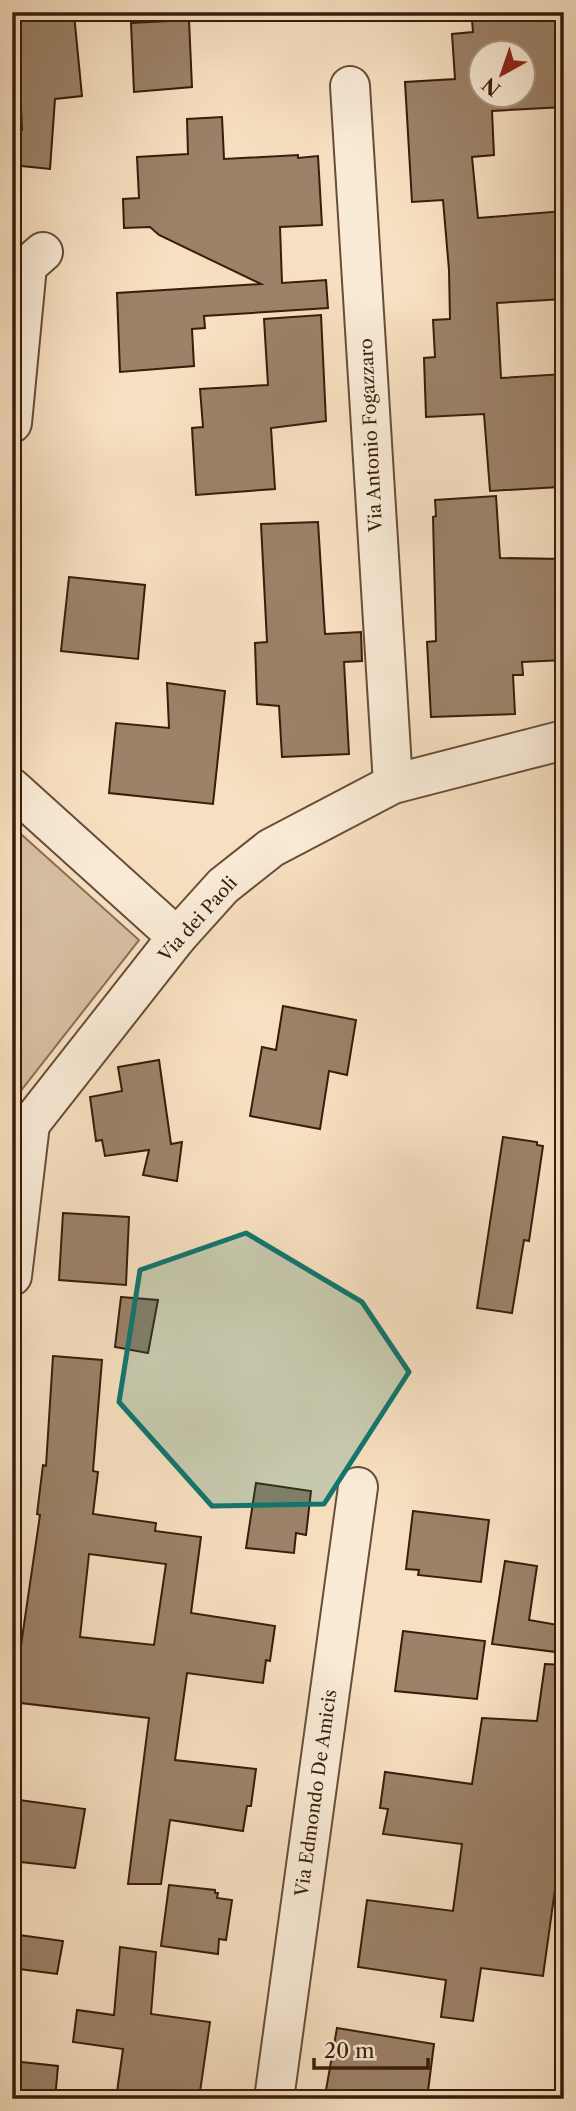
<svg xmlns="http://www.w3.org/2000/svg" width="576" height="2111" font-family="'Libre Caslon Text',serif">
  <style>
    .green { fill: #d7bfa2; stroke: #886e56; stroke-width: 2 }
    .building { fill: #9c8269; stroke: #391c0a; stroke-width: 2; fill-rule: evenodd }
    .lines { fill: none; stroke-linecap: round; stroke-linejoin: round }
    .minor-casing { stroke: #684d38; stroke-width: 42 }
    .minor { stroke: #faebd7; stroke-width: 38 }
    .marked { fill: #0f766e; fill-opacity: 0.2; stroke: #0f766e; stroke-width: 5; stroke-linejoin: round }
    .labels { text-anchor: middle; stroke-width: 5; stroke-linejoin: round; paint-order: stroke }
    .street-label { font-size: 18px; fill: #391c0a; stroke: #faebd7 }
  </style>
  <rect width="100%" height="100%" fill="#f7e0c1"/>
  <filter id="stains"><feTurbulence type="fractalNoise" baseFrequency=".00286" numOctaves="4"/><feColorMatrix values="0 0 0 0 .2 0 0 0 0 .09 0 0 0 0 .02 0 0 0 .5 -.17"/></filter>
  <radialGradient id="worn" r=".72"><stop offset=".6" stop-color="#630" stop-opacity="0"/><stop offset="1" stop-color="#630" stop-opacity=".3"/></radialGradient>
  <!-- green -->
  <path class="green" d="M 12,826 L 139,940 L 12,1102 Z"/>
  <!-- building -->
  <g class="building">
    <path d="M 479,12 L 564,12 L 564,107 L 492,111 L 494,155 L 472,157 L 478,218 L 564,211 L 564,299 L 497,303 L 501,378 L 564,374 L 564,468 L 558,468 L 559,487 L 490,491 L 484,414 L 426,417 L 424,358 L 435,357 L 433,320 L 450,319 L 449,270 L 443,200 L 412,202 L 405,82 L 455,79 L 452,34 L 473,32 L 472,20 L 480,20 ZM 481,52 L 523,52 L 523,94 L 481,94 Z"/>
    <path d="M 74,14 L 82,96 L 55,99 L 50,169 L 12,165 L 15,130 L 22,130 L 17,17 Z"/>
    <path d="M 189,20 L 192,87 L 134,92 L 131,23 Z"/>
    <path d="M 222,117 L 224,159 L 298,155 L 298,158 L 318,156 L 322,225 L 280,227 L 282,283 L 326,280 L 328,308 L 204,316 L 205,328 L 192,329 L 194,366 L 120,372 L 117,293 L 261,284 L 159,235 L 150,227 L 124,228 L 123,199 L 139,198 L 137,157 L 188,154 L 187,119 Z"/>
    <path d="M 321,315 L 326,421 L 271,428 L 275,489 L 196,495 L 192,428 L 203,427 L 200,389 L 268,385 L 264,319 Z"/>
    <path d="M 496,496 L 500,558 L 564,559 L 564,660 L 522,662 L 523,675 L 513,675 L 515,714 L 431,717 L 427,642 L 436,641 L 433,517 L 436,516 L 435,500 Z"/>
    <path d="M 318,522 L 325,634 L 361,632 L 362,661 L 344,662 L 349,754 L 282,757 L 279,706 L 257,704 L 255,643 L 267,642 L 261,524 Z"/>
    <path d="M 69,577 L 145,585 L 138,659 L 61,651 Z"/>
    <path d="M 167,683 L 225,691 L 213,804 L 109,793 L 116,723 L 169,728 Z"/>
    <path d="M 283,1006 L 356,1020 L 347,1075 L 329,1071 L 320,1129 L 250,1116 L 262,1047 L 276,1050 Z"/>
    <path d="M 159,1060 L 171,1144 L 182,1142 L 177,1181 L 143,1175 L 149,1150 L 105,1156 L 102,1140 L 96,1141 L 90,1097 L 122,1091 L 118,1067 Z"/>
    <path d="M 503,1137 L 537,1142 L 537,1145 L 543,1146 L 529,1241 L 524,1240 L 512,1313 L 477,1308 Z"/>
    <path d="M 63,1213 L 129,1217 L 126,1285 L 59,1280 Z"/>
    <path d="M 121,1297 L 158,1300 L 148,1353 L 115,1347 Z"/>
    <path d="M 53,1356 L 102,1360 L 93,1471 L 98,1472 L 93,1514 L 156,1523 L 155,1531 L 201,1537 L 191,1613 L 275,1626 L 270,1661 L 266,1660 L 263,1683 L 187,1673 L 175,1760 L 256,1769 L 251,1806 L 247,1806 L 243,1831 L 170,1820 L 161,1884 L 128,1884 L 149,1718 L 12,1702 L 12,1658 L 19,1659 L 40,1515 L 37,1514 L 43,1465 L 46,1466 ZM 89,1554 L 166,1564 L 154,1645 L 80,1637 Z"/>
    <path d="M 256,1483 L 311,1491 L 306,1535 L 296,1533 L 294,1553 L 246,1548 Z"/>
    <path d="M 413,1511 L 489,1520 L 481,1582 L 418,1575 L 419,1570 L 406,1569 Z"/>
    <path d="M 505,1561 L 537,1566 L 529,1620 L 564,1626 L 564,1653 L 492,1644 Z"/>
    <path d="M 403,1631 L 485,1641 L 477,1699 L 395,1691 Z"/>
    <path d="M 545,1664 L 564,1665 L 564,1846 L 561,1846 L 543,1976 L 481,1968 L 473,2021 L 441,2017 L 446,1980 L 358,1967 L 367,1900 L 453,1911 L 462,1844 L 383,1834 L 388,1809 L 380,1808 L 385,1772 L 472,1784 L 482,1718 L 537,1721 Z"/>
    <path d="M 12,1799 L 85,1809 L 75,1868 L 12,1861 Z"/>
    <path d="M 169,1885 L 215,1890 L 215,1893 L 218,1893 L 217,1898 L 232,1900 L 226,1940 L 219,1939 L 218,1954 L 161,1946 Z"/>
    <path d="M 12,1934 L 63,1941 L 57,1974 L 12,1968 Z"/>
    <path d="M 120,1947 L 156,1952 L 151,2014 L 210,2022 L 199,2099 L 116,2099 L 123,2049 L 73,2042 L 77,2010 L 114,2015 Z"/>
    <path d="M 337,2028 L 434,2044 L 427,2099 L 378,2099 L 326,2090 Z"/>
    <path d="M 12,2061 L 58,2066 L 55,2099 L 12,2099 Z"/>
  </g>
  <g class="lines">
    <!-- minor casing -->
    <g class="minor-casing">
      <g id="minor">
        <path d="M 350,86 L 393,784"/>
        <path d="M 12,423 L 27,266 L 43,252"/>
        <path d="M 12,788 L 177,937"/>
        <path d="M 12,1141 L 30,1124 L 177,937 L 223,886 L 271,848 L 393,784 L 564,740"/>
        <path d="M 12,1276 L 30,1124"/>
        <path d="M 274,2099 L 358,1487"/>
      </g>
    </g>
    <!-- minor -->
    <use href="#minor" class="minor"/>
  </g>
  <!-- marked area -->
  <path class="marked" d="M 246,1233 L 362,1302 L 409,1372 L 324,1504 L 212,1506 L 119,1402 L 140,1270 Z"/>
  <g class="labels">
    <!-- street labels -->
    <g class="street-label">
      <text transform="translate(371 435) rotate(-93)" y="6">Via Antonio Fogazzaro</text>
      <text transform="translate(198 919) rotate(-48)" y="6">Via dei Paoli</text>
      <text transform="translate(316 1793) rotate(-82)" y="6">Via Edmondo De Amicis</text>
    </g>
  </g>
  <!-- margin -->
  <rect width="576" height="2111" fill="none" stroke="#f7e0c1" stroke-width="42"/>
  <rect x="14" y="14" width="548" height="2083" fill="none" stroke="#391c0a" stroke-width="3.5"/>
  <rect x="21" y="21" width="534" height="2069" fill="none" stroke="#391c0a" stroke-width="2"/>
  <!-- north arrow -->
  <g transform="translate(502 74) rotate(220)"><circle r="33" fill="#faebd7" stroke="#ad9885" stroke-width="2"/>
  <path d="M0-5L12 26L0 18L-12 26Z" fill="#8f2418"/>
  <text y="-10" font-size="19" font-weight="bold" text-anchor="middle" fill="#391c0a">N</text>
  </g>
  <!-- scale -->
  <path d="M314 2058v10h114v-10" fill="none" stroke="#391c0a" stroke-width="3.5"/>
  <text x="324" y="2058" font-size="21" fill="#391c0a" stroke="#faebd7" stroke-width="5" paint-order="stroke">20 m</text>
  <rect width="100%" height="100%" filter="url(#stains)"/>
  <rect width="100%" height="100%" fill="url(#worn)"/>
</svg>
